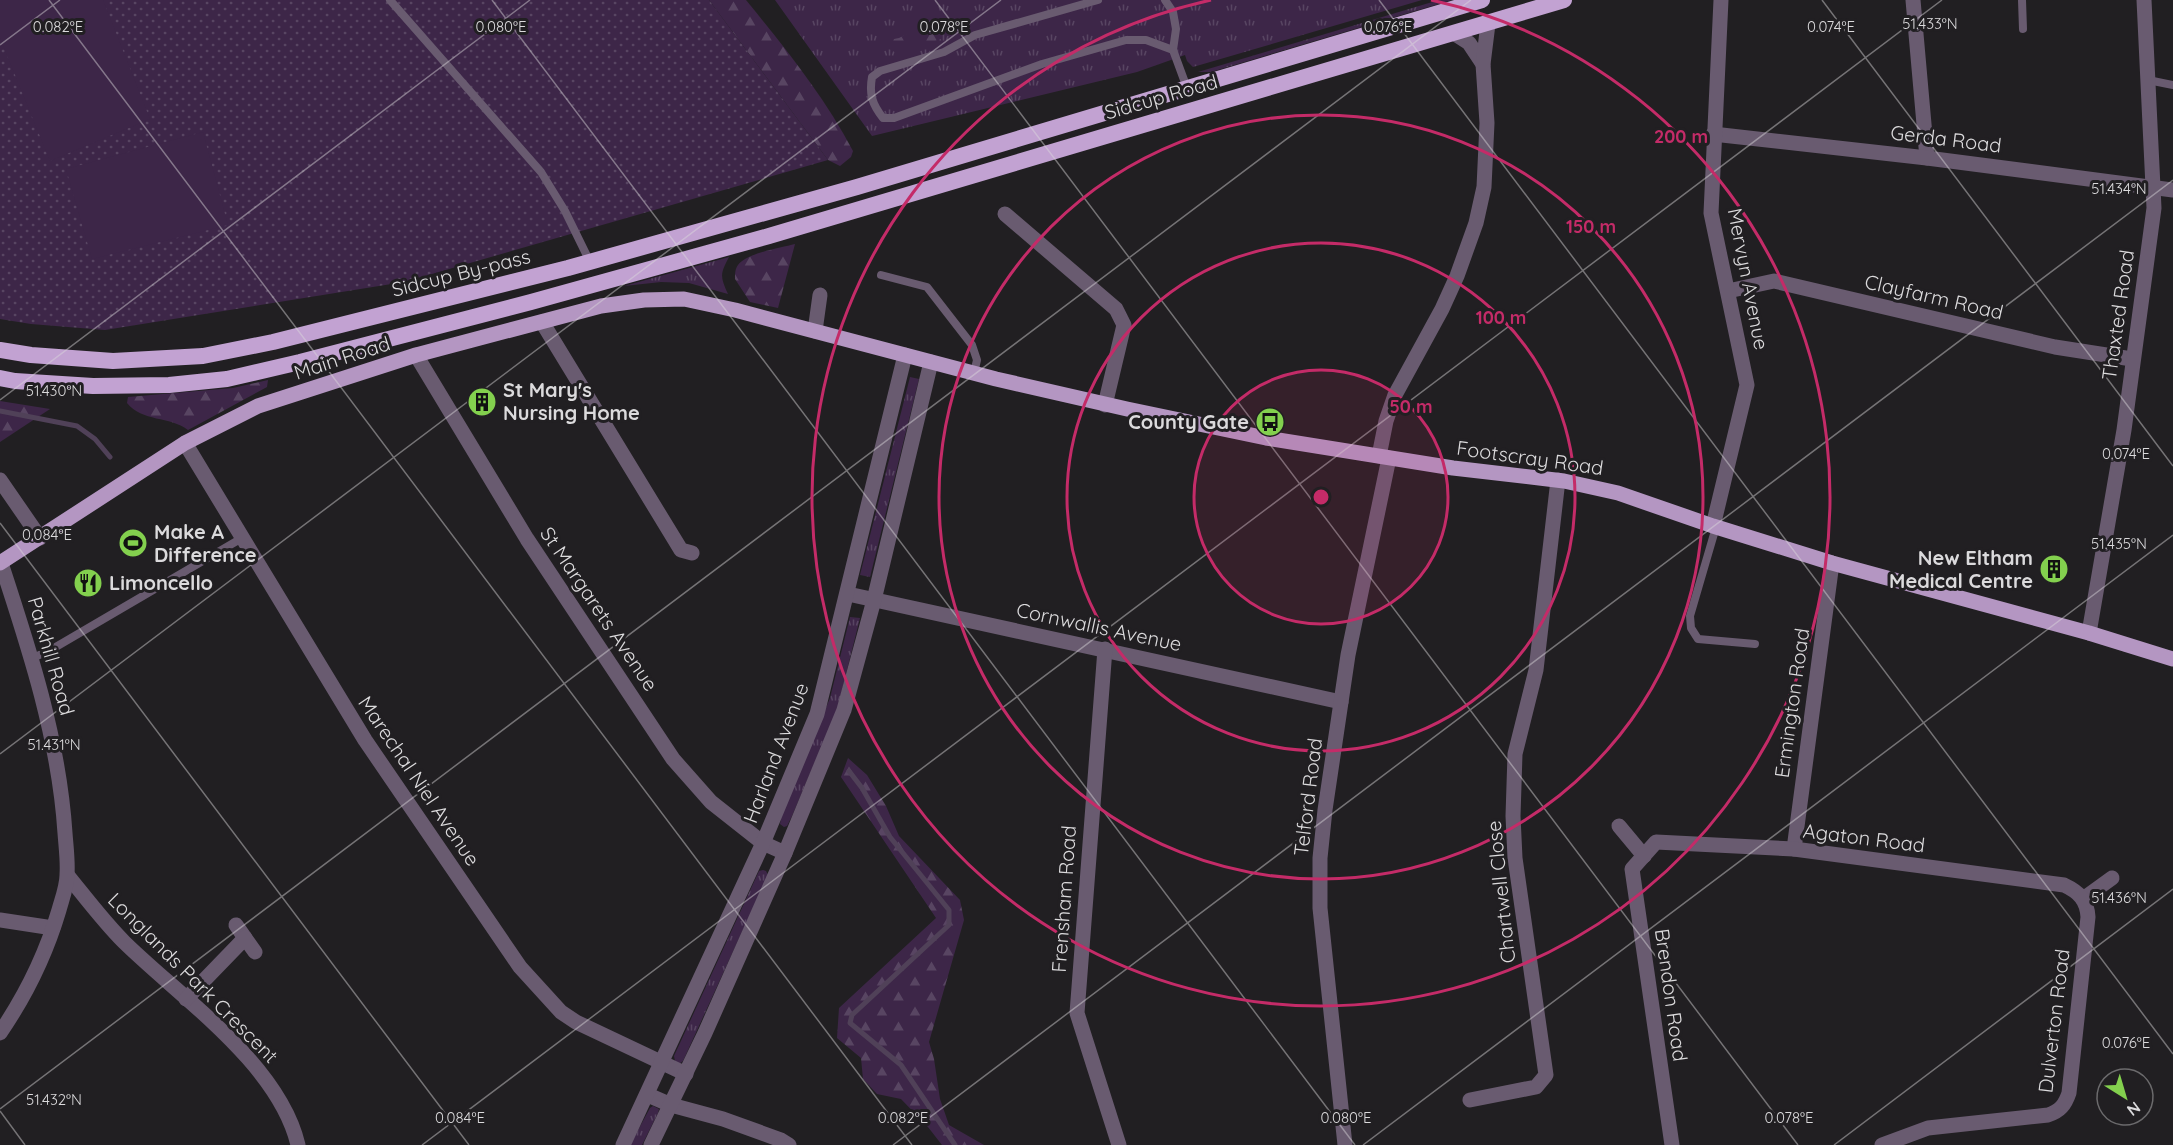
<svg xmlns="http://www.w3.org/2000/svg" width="2173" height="1145" font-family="Quicksand,sans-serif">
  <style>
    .grass { fill: url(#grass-tufts) }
    .forest { fill: url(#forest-firs) }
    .park { fill: url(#park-dots) }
    .pitch { fill: #3d2648 }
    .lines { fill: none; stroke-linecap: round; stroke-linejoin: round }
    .stream { stroke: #504158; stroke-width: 5 }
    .service { stroke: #695b70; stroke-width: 8 }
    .minor { stroke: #695b70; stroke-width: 15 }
    .primary { stroke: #b496c2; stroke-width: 15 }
    .trunk { stroke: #c2a2d2; stroke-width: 16 }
    .ticks { fill: none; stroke: #dbdadc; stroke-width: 1.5; stroke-opacity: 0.45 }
    .ring { fill: none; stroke: #c42b68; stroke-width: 3 }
    .labels { text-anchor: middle; stroke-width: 6; stroke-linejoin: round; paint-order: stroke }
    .street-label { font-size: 20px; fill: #dbdadc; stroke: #211f22 }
    .poi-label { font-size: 20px; font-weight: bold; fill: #dbdadc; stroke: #211f22; text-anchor: start }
    .ticks-label { font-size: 15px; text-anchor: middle; fill: #dbdadc; stroke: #211f22; stroke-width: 6; stroke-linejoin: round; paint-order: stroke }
    .centre { fill: #c42b68; stroke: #211f22; stroke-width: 3 }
    .ring-label { font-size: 18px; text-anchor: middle; font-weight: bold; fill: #c42b68; stroke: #211f22; stroke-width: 6; stroke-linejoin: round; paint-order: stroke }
  </style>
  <defs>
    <pattern id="grass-tufts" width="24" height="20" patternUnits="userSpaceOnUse" patternTransform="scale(1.5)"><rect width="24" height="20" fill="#3d2648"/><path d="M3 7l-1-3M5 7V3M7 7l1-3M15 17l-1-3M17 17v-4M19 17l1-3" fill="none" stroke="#584562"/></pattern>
    <pattern id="forest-firs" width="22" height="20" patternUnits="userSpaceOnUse" patternTransform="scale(1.5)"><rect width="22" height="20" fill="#3d2648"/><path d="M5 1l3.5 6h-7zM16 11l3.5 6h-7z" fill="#584562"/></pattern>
    <pattern id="park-dots" width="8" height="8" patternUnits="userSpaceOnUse" patternTransform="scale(1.5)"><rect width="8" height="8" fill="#3d2648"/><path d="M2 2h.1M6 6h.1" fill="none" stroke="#584562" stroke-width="1.8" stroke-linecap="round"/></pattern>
  </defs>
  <rect width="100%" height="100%" fill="#211f22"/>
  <!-- grass -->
  <g class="grass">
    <path d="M 775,0 L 1422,0 L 1193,67 L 1187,61 L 1185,55 L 1137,72 L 872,136 Z"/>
    <path d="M 1439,0 L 1452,0 L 1211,72 L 1198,72 Z"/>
    <path d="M 729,257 C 720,274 720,276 728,294 L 689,283 L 661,282 L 624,286 Z"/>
    <path d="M 910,377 L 919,379 L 870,577 L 860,575 Z"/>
    <path d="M 850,617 L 860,618 L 837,710 L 792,816 L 787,826 L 784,827 L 780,824 L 782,813 L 830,698 Z"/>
    <path d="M 763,870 L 766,871 L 768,875 L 683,1061 L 679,1064 L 675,1061 L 674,1056 L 759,871 Z"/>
    <path d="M 653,1106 L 659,1109 L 658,1113 L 642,1145 L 630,1145 L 650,1108 Z"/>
  </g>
  <!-- forest -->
  <g class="forest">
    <path d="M 709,0 L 746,0 C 785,48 824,96 853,151 L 851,157 L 840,166 L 828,160 Z"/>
    <path d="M 932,21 L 936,21 L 940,28 L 941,39 L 929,43 L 924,42 L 896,53 L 888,48 L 889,40 L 899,38 Z"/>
    <path d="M 795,244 L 778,308 L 750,302 L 735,279 C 735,274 735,269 738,265 C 747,253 780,248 795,244 Z"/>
    <path d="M 268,380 L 267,387 L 188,430 C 170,416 142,422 127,403 L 128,397 L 233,388 Z"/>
    <path d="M 0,401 L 50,409 L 0,442 Z"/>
    <path d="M 848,758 L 867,775 L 886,806 L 899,836 L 960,900 L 964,920 L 929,1042 L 934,1059 L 940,1099 L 949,1125 L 984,1145 L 942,1145 L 928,1127 L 901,1099 L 877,1094 L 863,1079 L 861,1058 L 837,1038 L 839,1008 L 936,918 L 841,777 Z"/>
  </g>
  <!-- park -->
  <path class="park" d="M 0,0 L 709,0 L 828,160 L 404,282 L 105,330 L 31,324 L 0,319 Z"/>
  <!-- pitch -->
  <g class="pitch">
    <path d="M 0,0 L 103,0 L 150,119 L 50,161 L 0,38 Z"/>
    <path d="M 203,132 L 228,225 L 92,259 L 66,169 Z"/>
  </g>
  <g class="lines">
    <!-- stream -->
    <g class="stream">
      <path d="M 0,411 L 77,426 L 95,439 L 110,457"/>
      <path d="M 849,771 L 862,788 L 890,837 L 949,910 L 949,925 L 852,1015 L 850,1023 L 901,1065 L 955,1145"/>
    </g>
    <!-- service -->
    <g class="service">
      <path d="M 390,0 L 541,172 L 565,211 L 590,262"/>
      <path d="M 1098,0 L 975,35 L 944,52 L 880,71 L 872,77 C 869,94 872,104 883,118 L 894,118 L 1042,64 L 1126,40 L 1146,40 L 1173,50"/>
      <path d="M 1165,0 L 1173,12 L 1176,29 L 1173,50 L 1187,88"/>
      <path d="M 2022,0 L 2023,29"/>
      <path d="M 2148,80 L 2173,85"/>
      <path d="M 881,275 L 927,287 L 972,345 L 977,360 L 974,373"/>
      <path d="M 1716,527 L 1690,616 L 1691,628 L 1698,639 L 1755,644"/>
      <path d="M 31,659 L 54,648 L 242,538"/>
    </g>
    <!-- minor -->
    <g class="minor">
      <path d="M 1913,0 L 1927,158"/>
      <path d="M 1455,34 L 1469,43 L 1483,64"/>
      <path d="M 1713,134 L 1927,158 L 2173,190"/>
      <path d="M 1005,214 L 1116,309 L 1124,325 L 1105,405"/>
      <path d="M 1728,291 L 1774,281 L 2055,347 L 2132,359"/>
      <path d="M 542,322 L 681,550 L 692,553"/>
      <path d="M 815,331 L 820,295"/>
      <path d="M 416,355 L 527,539 L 673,759 L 711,802 L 763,843 L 785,853"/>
      <path d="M 185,443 L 365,740 L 520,967 L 561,1012 L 576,1022 L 686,1074"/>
      <path d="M 1379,456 L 1386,421 L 1395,395 L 1442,309 L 1457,276 L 1476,223 L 1484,187 L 1487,123 L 1483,64 L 1488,24"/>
      <path d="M 0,480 L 40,538"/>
      <path d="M 1713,526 L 1747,385 L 1711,213 L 1721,0"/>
      <path d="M 848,594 L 1341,702"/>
      <path d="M 2089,633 L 2124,430 L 2154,208 L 2144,0"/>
      <path d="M 1105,649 L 1077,1013 L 1119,1145"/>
      <path d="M 1619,826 L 1644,856"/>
      <path d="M 1794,849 L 1832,563"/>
      <path d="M 68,876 C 86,898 104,922 124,942 C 181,998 279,1064 298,1145"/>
      <path d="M 2083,899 L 2112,878"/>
      <path d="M 0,920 L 53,928"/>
      <path d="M 236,925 L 245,938"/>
      <path d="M 186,999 L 245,938 L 255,952"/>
      <path d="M 0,1033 C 26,995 46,954 59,910 C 62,899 67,886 67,875 C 68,861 66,847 65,833 C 59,740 30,651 1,563"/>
      <path d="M 648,1095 L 671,1105 L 723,1119 L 781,1140 L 789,1145"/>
      <path d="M 1470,1100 L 1536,1087 L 1546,1075 L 1515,858 L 1513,816 L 1515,754 L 1536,670 L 1558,480"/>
      <path d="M 623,1145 L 763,843 L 817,714 L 905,355"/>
      <path d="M 651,1145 L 705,1033 L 785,853 L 844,710 L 874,600 L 931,362"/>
      <path d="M 1345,1145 L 1320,908 L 1320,858 L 1325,810 L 1348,655 L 1389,458"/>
      <path d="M 1672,1145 L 1632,869 L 1656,842 L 1794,849 L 2064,885 C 2079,892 2087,900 2088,917 L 2069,1093 C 2065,1105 2060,1111 2048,1115 L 1928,1128 L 1882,1145"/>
    </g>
    <!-- primary -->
    <path class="primary" d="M 0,563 L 185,443 L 258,406 L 416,355 L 601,306 L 644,300 L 684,299 L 735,310 L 996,379 L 1127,409 L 1266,438 L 1453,468 L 1564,481 L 1618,493 L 1713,526 L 1832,563 L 2089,633 L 2173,659"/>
    <!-- trunk -->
    <g class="trunk">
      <path d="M 0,350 L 31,355 L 113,361 L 203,356 L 273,342 L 568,268 L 857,187 L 1482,0"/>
      <path d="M 0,378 L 15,381 L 93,386 L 169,385 L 227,379 L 300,362 L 531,302 L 769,236 L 1564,0"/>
    </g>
  </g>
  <!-- ticks -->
  <path class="ticks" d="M 49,0 L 912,1145M 492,0 L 1355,1145M 935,0 L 1798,1145M 1379,0 L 2173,1054M 1822,0 L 2173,466M 0,45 L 60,0M 0,400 L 530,0M 0,523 L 469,1145M 0,754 L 1001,0M 0,1109 L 1471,0M 0,1111 L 25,1145M 422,1145 L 1942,0M 893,1145 L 2173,180M 1363,1145 L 2173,535M 1834,1145 L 2173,889"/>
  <!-- distance rings -->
  <circle cx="1321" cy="497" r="127" fill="#c42b68" fill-opacity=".12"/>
  <g class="ring">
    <circle cx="1321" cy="497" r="127"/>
    <circle cx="1321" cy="497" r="254"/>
    <circle cx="1321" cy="497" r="382"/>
    <path d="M1431 0A509 509 0 1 1 1211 0"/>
  </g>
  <!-- icons -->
  <defs>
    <g id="building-disc" transform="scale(1.5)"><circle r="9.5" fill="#83d04e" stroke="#211f22"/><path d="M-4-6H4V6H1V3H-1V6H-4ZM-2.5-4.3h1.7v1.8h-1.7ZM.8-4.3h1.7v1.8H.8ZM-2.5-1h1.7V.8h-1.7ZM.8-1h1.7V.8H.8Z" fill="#111"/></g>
    <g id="bus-disc" transform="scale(1.5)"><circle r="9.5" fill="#83d04e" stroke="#211f22"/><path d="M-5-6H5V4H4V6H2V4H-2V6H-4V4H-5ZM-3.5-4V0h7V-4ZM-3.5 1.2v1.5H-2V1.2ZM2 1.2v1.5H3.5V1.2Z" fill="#111"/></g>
    <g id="stadium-disc" transform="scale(1.5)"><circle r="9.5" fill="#83d04e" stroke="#211f22"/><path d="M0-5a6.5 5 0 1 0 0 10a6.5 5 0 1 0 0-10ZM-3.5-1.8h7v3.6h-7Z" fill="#111"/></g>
    <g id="restaurant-disc" transform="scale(1.5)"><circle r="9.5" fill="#83d04e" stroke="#211f22"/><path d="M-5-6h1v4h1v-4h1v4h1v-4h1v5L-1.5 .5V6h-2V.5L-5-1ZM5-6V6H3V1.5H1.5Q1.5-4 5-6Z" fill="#111"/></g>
  </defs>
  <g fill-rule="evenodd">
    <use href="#building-disc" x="482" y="402"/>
    <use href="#bus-disc" x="1270" y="422"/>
    <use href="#stadium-disc" x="133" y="543"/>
    <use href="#building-disc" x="2054" y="569"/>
    <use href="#restaurant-disc" x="88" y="583"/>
  </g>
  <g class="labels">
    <!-- street labels -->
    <g class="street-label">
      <text transform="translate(1161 97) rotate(-16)" y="7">Sidcup Road</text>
      <text transform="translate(1946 139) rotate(7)" y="7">Gerda Road</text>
      <text transform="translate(461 273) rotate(-14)" y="7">Sidcup By-pass</text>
      <text transform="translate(1748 279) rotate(79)" y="7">Mervyn Avenue</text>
      <text transform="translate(1934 297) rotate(13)" y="7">Clayfarm Road</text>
      <text transform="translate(2118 315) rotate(-82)" y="7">Thaxted Road</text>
      <text transform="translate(342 358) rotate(-18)" y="7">Main Road</text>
      <text transform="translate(1530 458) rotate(8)" y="7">Footscray Road</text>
      <text transform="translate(599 609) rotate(56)" y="7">St Margarets Avenue</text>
      <text transform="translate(1099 627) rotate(12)" y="7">Cornwallis Avenue</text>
      <text transform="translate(51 656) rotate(74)" y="7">Parkhill Road</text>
      <text transform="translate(1792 703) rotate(-82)" y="7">Ermington Road</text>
      <text transform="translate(776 753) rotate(-69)" y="7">Harland Avenue</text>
      <text transform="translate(419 781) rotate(56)" y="7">Marechal Niel Avenue</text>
      <text transform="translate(1308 797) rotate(-83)" y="7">Telford Road</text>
      <text transform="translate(1864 838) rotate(7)" y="7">Agaton Road</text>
      <text transform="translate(1501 892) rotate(-96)" y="7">Chartwell Close</text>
      <text transform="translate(1064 899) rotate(-86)" y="7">Frensham Road</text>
      <text transform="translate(193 978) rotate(45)" y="7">Longlands Park Crescent</text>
      <text transform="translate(1671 995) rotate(82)" y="7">Brendon Road</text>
      <text transform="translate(2054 1021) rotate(-83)" y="7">Dulverton Road</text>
    </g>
    <!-- poi labels -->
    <g class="poi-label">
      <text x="503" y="397">St Mary's<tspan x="503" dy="23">Nursing Home</tspan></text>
      <text x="1249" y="429" text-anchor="end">County Gate</text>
      <text x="154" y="539">Make A<tspan x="154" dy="23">Difference</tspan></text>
      <text x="2033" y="565" text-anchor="end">New Eltham<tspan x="2033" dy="23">Medical Centre</tspan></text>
      <text x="109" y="590">Limoncello</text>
    </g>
  </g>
  <g class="ticks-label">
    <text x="1930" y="29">51.433°N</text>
    <text x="58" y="32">0.082°E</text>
    <text x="944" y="32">0.078°E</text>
    <text x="1388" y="32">0.076°E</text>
    <text x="1831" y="32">0.074°E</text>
    <text x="501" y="32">0.080°E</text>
    <text x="2119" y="194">51.434°N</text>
    <text x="54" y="396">51.430°N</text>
    <text x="2126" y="459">0.074°E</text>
    <text x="47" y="540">0.084°E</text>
    <text x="2119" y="549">51.435°N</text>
    <text x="54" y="750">51.431°N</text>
    <text x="2119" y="903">51.436°N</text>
    <text x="2126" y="1048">0.076°E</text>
    <text x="54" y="1105">51.432°N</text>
    <text x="460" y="1123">0.084°E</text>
    <text x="903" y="1123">0.082°E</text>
    <text x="1346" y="1123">0.080°E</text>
    <text x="1789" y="1123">0.078°E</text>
  </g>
  <circle cx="1321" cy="497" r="9" class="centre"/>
  <g class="ring-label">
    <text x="1681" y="143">200 m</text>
    <text x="1591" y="233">150 m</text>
    <text x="1501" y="324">100 m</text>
    <text x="1411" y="413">50 m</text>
  </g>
  <!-- north arrow -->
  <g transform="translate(2125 1097) rotate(143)"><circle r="28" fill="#211f22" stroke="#6b6a6c" stroke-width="1.5"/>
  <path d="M0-4.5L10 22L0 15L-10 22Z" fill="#83d04e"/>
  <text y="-9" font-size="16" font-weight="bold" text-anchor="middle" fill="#dbdadc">N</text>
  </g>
</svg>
